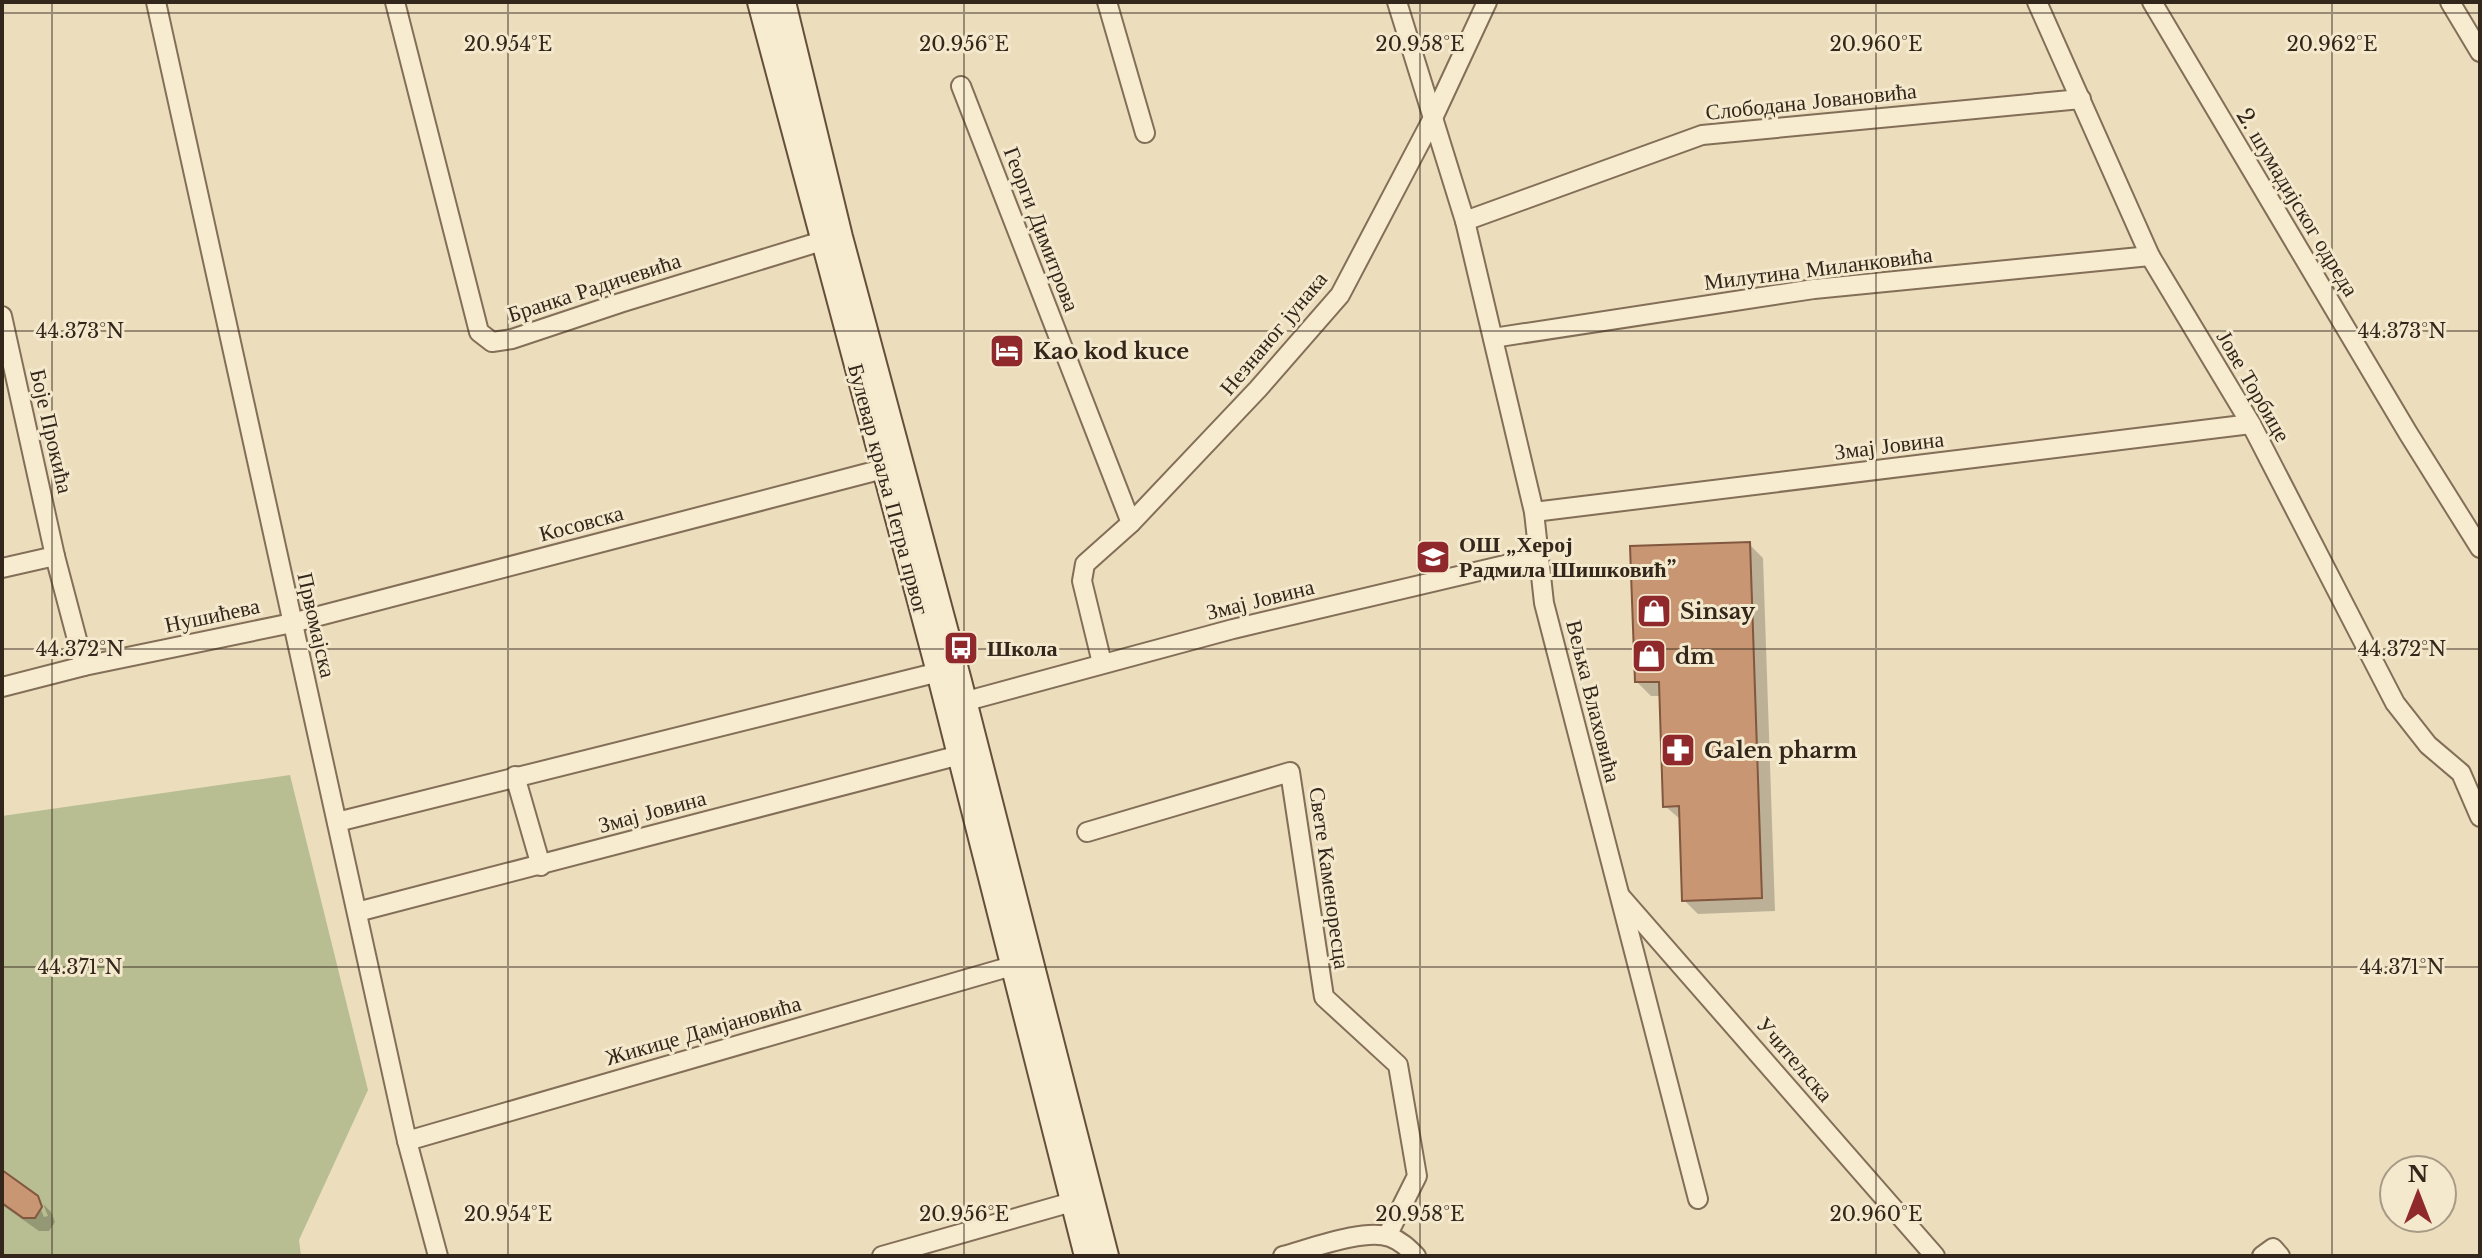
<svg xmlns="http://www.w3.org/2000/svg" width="2482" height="1258" font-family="'Libre Baskerville',serif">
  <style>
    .cemetery { fill: #b9be92 }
    .shadow { fill: #0003 }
    .building { fill: #c99674; stroke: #81573e; stroke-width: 2 }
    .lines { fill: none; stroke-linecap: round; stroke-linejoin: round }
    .minor-casing { stroke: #836e57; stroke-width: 22 }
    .secondary-casing { stroke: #654f3b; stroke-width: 28 }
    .minor { stroke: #f7ebd0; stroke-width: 18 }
    .secondary { stroke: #f7ebd0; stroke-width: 24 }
    .ticks { fill: none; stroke: #33261b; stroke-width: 2; stroke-opacity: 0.45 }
    .labels { text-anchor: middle; stroke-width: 6; stroke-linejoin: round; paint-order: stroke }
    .street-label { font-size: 22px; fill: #33261b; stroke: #f4e8cd }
    .poi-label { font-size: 22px; font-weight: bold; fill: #33261b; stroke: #f4e8cd; text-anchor: start }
    .ticks-label { font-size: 20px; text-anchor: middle; fill: #33261b; stroke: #f4e8cd; stroke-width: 6; stroke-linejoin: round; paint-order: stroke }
  </style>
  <rect width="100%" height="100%" fill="#ecddbd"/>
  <!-- cemetery -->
  <path class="cemetery" d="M 290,775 L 368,1090 L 299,1240 L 301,1256 L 2,1256 L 2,816 Z"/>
  <!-- shadow -->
  <g class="shadow">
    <path d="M 1749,544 L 1763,558 L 1775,911 L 1698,914 L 1684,900 L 1681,820 L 1665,806 L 1661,696 L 1651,696 L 1637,682 Z"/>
    <path d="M 2,1173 L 37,1200 L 44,1217 L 48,1216 L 43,1204 L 51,1212 L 55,1222 L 49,1231 L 39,1231 L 2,1205 Z"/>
  </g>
  <!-- building -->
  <g class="building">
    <path d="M 1750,542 L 1762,898 L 1682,901 L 1679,806 L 1663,807 L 1659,682 L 1635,682 L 1630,546 Z"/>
    <path d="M 2,1170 L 38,1196 L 42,1207 L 35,1218 L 23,1218 L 2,1203 Z"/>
  </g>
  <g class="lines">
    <!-- minor casing -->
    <g class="minor-casing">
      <g id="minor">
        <path d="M 156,2 L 407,1141 L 438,1256"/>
        <path d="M 395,2 L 479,332 L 492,342 L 512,339 L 620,303 L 822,241"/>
        <path d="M 1107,2 L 1145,133"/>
        <path d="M 1397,2 L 1465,221 L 1534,512 L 1544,603 L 1698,1199"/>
        <path d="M 2037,2 L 2150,256 L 2251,424 L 2395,703 L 2428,745 L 2461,773 L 2480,817"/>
        <path d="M 2152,2 L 2408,433 L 2480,548"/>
        <path d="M 2450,2 L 2480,52"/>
        <path d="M 961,86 L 1131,523"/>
        <path d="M 1465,221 L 1702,135 L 2081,99"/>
        <path d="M 2,316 L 55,556 L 84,666"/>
        <path d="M 1493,338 L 1814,289 L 2150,256"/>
        <path d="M 1534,512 L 2251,424"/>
        <path d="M 2,568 L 55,556"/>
        <path d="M 1102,663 L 1082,581 L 1085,564 L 1131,523 L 1258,389 L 1340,295 L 1433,118 L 1487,2"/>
        <path d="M 2,687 L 84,666 L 292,623 L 883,469"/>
        <path d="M 952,705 L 1233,629 L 1539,557"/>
        <path d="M 515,776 L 541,866"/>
        <path d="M 337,822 L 939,672"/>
        <path d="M 1087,832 L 1290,772 L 1324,997 L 1398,1065 L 1417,1176 L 1387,1236"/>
        <path d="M 1621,897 L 1935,1256"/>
        <path d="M 357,912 L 960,755"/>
        <path d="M 407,1141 L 1012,966"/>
        <path d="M 882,1256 L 1072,1202"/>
        <path d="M 1283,1256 C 1310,1249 1364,1228 1390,1237 C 1401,1241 1408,1248 1416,1256"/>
        <path d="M 2262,1256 L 2273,1248 L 2280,1256"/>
      </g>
    </g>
    <!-- secondary casing -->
    <g class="secondary-casing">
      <g id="secondary">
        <path d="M 760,2 L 939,672 L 1087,1256"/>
        <path d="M 783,2 L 840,237 L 959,681 L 1106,1256"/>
      </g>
    </g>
    <!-- minor -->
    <use href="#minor" class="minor"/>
    <!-- secondary -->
    <use href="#secondary" class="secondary"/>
  </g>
  <!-- ticks -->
  <path class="ticks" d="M 52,2 L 52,1256M 508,2 L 508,1256M 964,2 L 964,1256M 1420,2 L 1420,1256M 1876,2 L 1876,1256M 2332,2 L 2332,1256M 2,13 L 2480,13M 2,331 L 2480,331M 2,649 L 2480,649M 2,967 L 2480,967"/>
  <!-- icons -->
  <defs>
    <g id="hotel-square" transform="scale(1.8)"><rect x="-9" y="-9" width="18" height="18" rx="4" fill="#90292c" stroke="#f4e8cd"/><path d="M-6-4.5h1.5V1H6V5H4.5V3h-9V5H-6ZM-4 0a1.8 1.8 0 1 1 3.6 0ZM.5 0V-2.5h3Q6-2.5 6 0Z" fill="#fff"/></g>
    <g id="school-square" transform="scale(1.8)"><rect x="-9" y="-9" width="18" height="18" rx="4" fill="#90292c" stroke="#f4e8cd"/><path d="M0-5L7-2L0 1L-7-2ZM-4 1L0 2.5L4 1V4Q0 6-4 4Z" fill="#fff"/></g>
    <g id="shop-square" transform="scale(1.8)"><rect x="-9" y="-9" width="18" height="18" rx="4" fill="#90292c" stroke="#f4e8cd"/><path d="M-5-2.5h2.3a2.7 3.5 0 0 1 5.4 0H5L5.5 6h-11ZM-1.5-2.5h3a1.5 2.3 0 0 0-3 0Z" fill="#fff"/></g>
    <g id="bus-square" transform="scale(1.8)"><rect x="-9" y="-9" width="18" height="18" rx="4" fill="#90292c" stroke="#f4e8cd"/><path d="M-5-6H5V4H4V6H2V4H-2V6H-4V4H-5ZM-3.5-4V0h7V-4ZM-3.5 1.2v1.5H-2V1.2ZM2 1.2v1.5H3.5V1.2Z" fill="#fff"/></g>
    <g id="pharmacy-square" transform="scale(1.8)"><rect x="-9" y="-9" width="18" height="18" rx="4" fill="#90292c" stroke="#f4e8cd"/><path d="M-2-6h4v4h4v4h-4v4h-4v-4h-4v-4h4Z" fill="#fff"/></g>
  </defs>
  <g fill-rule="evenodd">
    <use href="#hotel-square" x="1007" y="351"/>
    <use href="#school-square" x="1433" y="557"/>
    <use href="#shop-square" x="1654" y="611"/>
    <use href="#bus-square" x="961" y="648"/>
    <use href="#shop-square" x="1649" y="656"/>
    <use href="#pharmacy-square" x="1678" y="750"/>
  </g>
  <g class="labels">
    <!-- street labels -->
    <g class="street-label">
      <text transform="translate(1811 101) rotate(-6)" y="8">Слободана Јовановића</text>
      <text transform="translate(2298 202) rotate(59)" y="8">2. шумадијског одреда</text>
      <text transform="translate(1042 229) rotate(69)" y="8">Георги Димитрова</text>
      <text transform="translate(1818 268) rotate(-7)" y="8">Милутина Миланковића</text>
      <text transform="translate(594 287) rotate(-18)" y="8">Бранка Радичевића</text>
      <text transform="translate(1273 333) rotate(-50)" y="8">Незнаног јунака</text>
      <text transform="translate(2254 386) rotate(60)" y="8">Јове Торбице</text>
      <text transform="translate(52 431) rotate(77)" y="8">Боје Прокића</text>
      <text transform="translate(1889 445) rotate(-7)" y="8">Змај Јовина</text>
      <text transform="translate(889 489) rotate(75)" y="8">Булевар краља Петра првог</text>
      <text transform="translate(581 523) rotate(-15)" y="8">Косовска</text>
      <text transform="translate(1260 599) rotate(-14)" y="8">Змај Јовина</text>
      <text transform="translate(212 615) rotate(-12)" y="8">Нушићева</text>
      <text transform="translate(317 625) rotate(77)" y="8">Првомајска</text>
      <text transform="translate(1594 701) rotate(76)" y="8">Вељка Влаховића</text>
      <text transform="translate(652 811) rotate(-15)" y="8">Змај Јовина</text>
      <text transform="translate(1330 878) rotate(82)" y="8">Свете Каменоресца</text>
      <text transform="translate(703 1030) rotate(-16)" y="8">Жикице Дамјановића</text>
      <text transform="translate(1795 1059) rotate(49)" y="8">Учитељска</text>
    </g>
    <!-- poi labels -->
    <g class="poi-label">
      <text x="1033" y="359">Kao kod kuce</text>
      <text x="1459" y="552">ОШ „Херој<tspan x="1459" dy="25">Радмила Шишковић”</tspan></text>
      <text x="1680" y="619">Sinsay</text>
      <text x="987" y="656">Школа</text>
      <text x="1675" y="664">dm</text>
      <text x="1704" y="758">Galen pharm</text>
    </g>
  </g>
  <g class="ticks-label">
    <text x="508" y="51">20.954°E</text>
    <text x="964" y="51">20.956°E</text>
    <text x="1420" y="51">20.958°E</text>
    <text x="1876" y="51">20.960°E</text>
    <text x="2332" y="51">20.962°E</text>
    <text x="80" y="338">44.373°N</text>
    <text x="2402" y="338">44.373°N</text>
    <text x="80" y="656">44.372°N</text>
    <text x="2402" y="656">44.372°N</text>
    <text x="80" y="974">44.371°N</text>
    <text x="2402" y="974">44.371°N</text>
    <text x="508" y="1221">20.954°E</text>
    <text x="964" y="1221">20.956°E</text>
    <text x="1420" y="1221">20.958°E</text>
    <text x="1876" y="1221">20.960°E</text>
  </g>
  <!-- border -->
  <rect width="2482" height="1258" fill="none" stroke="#33261b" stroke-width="8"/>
  <!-- north arrow -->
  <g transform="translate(2418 1194)"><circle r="38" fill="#f4e8cd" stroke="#a79a86" stroke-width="2"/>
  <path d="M0-6L14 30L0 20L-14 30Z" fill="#90292c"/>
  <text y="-12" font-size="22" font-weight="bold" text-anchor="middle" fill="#33261b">N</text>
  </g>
</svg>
